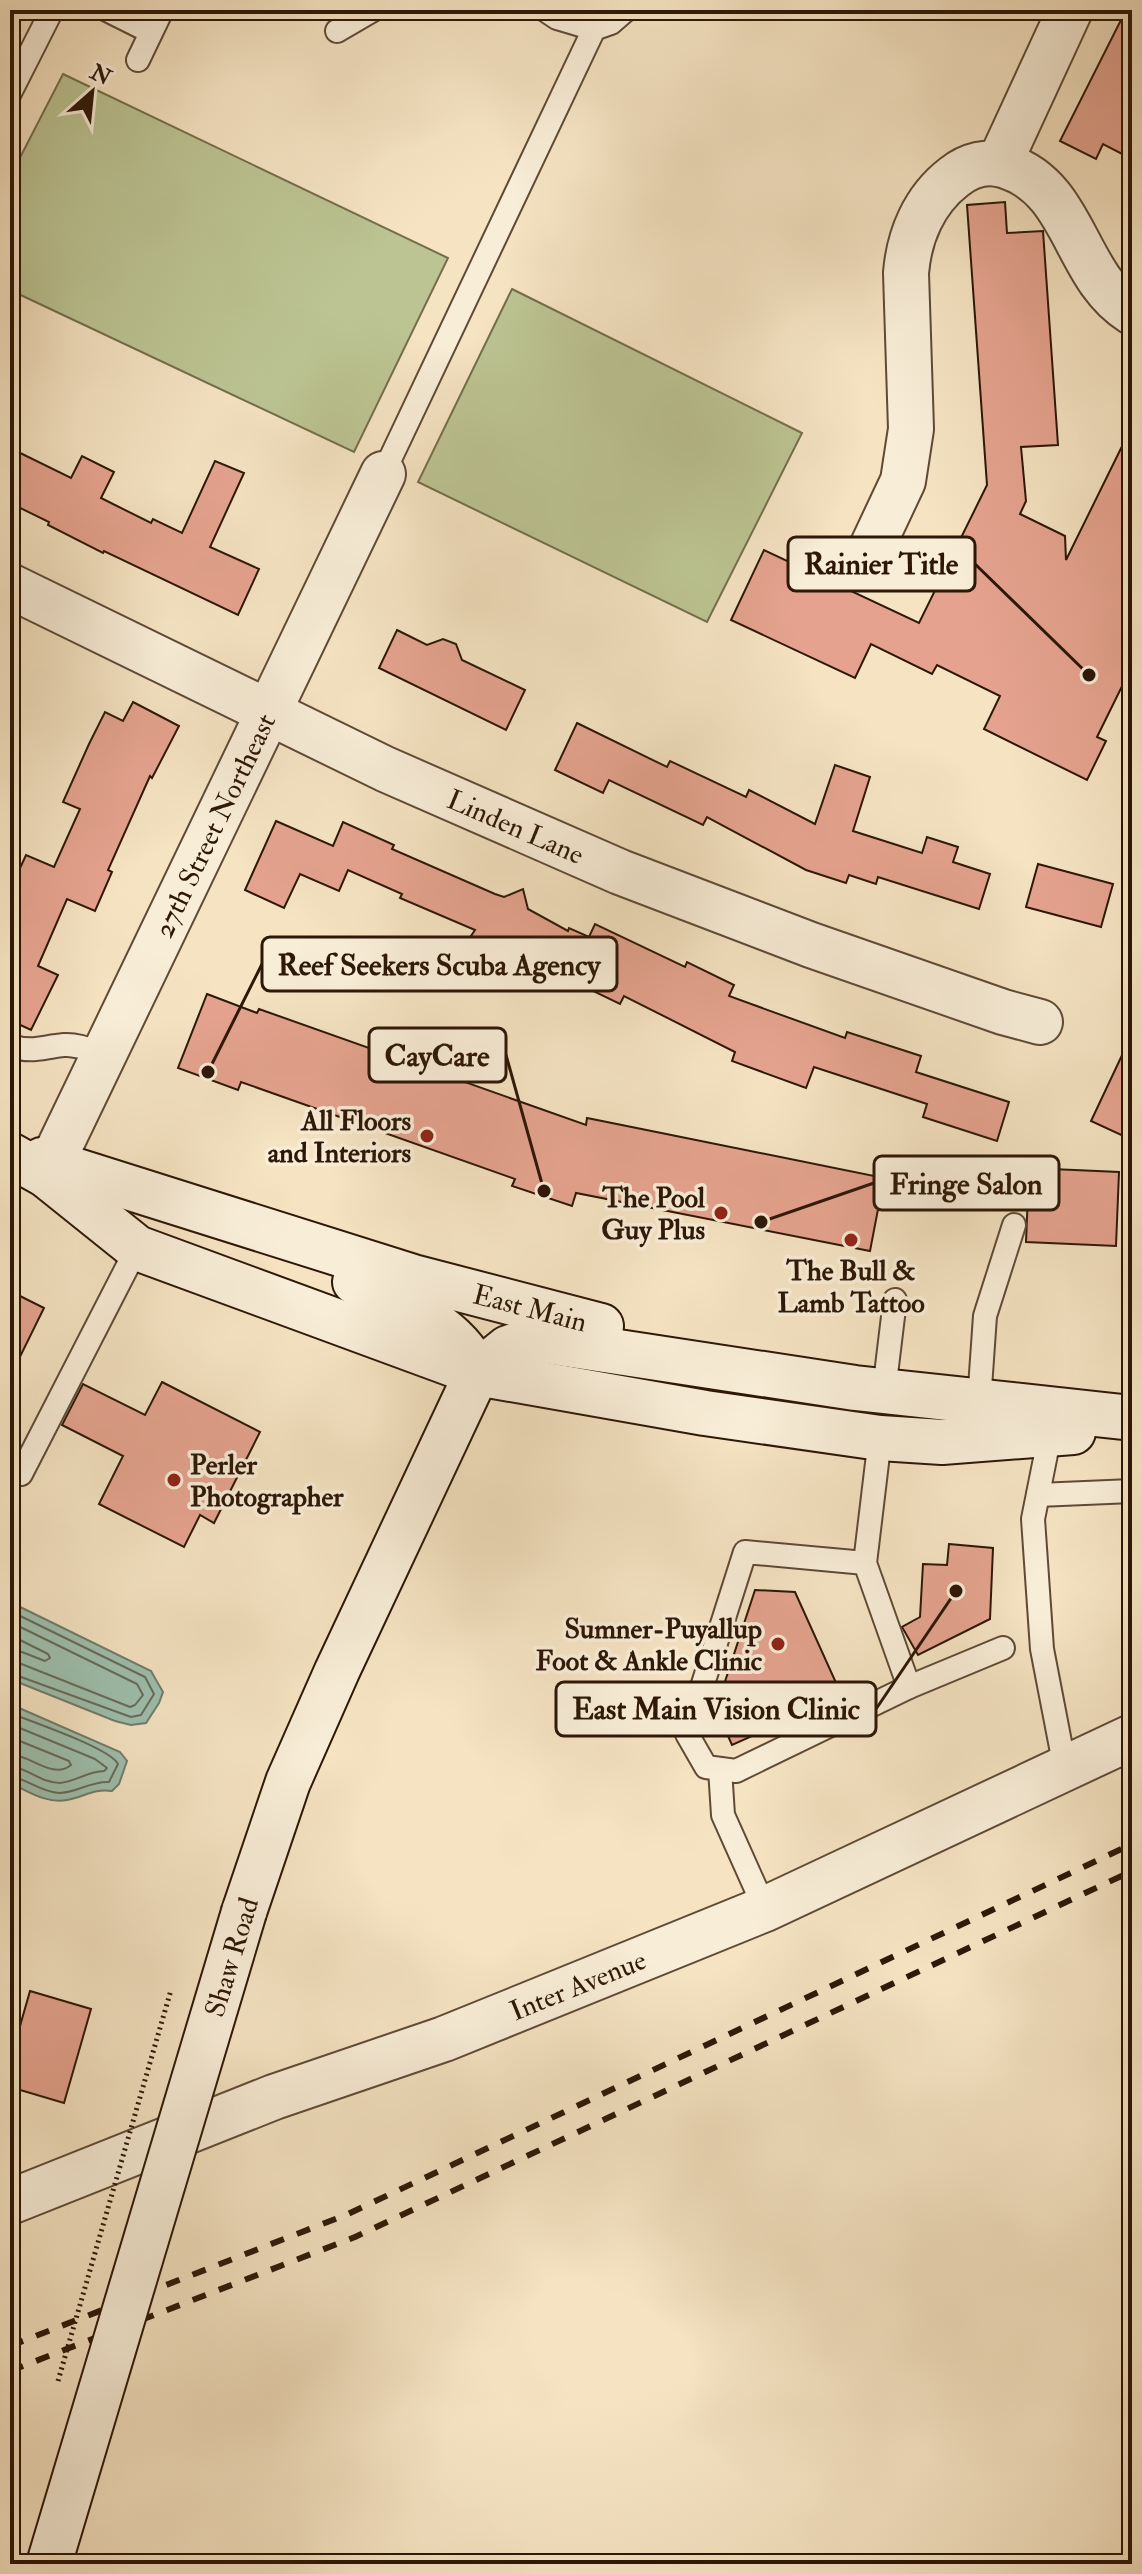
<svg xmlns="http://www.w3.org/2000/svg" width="1142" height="2574" font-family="'IM FELL Double Pica',serif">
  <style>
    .green { fill: #bcc493; stroke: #746e4d; stroke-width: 2 }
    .water { fill: #9dbfae; stroke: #707c6b; stroke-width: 2 }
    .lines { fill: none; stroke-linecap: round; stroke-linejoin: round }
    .shore { stroke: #656b5a; stroke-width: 2 }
    .building { fill: #e5a38f; stroke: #2d1707; stroke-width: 2 }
    .service-casing { stroke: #5f4a36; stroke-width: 26 }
    .minor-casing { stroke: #5f4a36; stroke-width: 48 }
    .secondary-casing { stroke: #2d1707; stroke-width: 48 }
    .service { stroke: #f8edd7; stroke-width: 22 }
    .minor { stroke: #f8edd7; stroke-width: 44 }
    .secondary { stroke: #f8edd7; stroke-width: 44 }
    .rail { stroke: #2d1707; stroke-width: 6; stroke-dasharray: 14 14; stroke-linecap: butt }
    .secondary-bridge-casing { stroke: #2d1707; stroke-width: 48; stroke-linecap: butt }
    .path-bridge { stroke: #2d1707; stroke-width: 5; stroke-dasharray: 2 4; stroke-linecap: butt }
    .secondary-bridge { stroke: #f8edd7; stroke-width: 44 }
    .poi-dot { fill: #8f2418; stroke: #f8edd7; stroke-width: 3 }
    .labels { text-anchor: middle; stroke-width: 7; stroke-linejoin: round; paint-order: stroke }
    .street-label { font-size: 28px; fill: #2d1707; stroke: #f8edd7 }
    .poi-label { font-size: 28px; font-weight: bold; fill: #2d1707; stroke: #f8edd7; text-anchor: end }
    .leader { fill: none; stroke: #2d1707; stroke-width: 3 }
    .callout-dot { fill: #2d1707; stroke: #f8edd7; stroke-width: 3 }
    .callout { fill: #f8edd7; stroke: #2d1707; stroke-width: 3 }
    .callout-label { font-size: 30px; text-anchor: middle; font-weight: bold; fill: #2d1707 }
  </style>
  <rect width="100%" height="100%" fill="#f5e3c2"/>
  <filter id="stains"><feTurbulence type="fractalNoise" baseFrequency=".0025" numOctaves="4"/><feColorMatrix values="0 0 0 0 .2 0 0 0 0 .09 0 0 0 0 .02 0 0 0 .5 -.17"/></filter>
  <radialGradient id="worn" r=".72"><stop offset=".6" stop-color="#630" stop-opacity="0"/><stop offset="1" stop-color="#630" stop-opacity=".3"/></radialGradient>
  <!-- green -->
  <g class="green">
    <path d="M 63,74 L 448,258 L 354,452 L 10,290 L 10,177 Z"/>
    <path d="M 512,289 L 802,433 L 707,622 L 418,482 Z"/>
  </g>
  <!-- water -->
  <g class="water">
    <path d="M 10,1602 L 151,1671 L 163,1692 L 159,1703 L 146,1723 L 131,1725 L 115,1721 L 10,1679 Z"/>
    <path d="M 10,1704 L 120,1752 L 127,1761 L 119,1784 L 112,1791 C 94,1788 84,1797 67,1800 C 46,1804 28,1791 10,1783 Z"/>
  </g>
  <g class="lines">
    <!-- shore -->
    <g class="shore">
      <path d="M 10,1611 L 145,1677 L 154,1694 L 141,1715 L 131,1717 L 10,1673"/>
      <path d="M 10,1622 L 137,1684 L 143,1695 L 135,1705 L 130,1707 L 19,1663 L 10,1662"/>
      <path d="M 10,1635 L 48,1654 L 50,1658 L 45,1661 L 22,1652 L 10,1650"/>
      <path d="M 10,1713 C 30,1721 110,1748 118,1764 L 109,1782 C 90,1781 77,1793 59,1793 C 41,1792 27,1779 10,1776"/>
      <path d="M 10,1724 L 95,1759 L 107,1768 L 104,1771 C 88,1771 75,1782 60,1783 C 41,1783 28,1768 10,1766"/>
      <path d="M 10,1737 L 69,1761 L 71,1765 C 53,1780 30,1755 10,1754"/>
    </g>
  </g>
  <!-- building -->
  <g class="building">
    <path d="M 1126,10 L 1132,10 L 1132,159 L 1103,144 L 1096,159 L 1060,141 Z"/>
    <path d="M 1005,202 L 1007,233 L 1043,231 L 1058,445 L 1021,447 L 1026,501 L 1020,514 L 1065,536 L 1066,560 L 1132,426 L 1132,666 L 1097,737 L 1106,741 L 1087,780 L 984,729 L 1000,696 L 937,665 L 932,674 L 871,644 L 855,678 L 731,620 L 764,550 L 919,623 L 987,485 L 967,205 Z"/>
    <path d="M 10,448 L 71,478 L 82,456 L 114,472 L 101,498 L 151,523 L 153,519 L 182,533 L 215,461 L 244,473 L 210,547 L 259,569 L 238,615 L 104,551 L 103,553 L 48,525 L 49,522 L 10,503 Z"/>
    <path d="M 397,630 L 427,645 L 443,639 L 456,644 L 462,660 L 525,690 L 506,730 L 379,668 Z"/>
    <path d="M 133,702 L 179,726 L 152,778 L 150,776 L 108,870 L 112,872 L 95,911 L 67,899 L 38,966 L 58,975 L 31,1030 L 14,1022 L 10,1029 L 10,890 L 26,855 L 54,867 L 80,809 L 63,802 L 89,744 L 105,712 L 123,721 Z"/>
    <path d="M 577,723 L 667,767 L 670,761 L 746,797 L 749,790 L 815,824 L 835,765 L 870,777 L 853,831 L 922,853 L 927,837 L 958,847 L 953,862 L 990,874 L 979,909 L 878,877 L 876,884 L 849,875 L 846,883 L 806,870 L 707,817 L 703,825 L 609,780 L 603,793 L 555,770 Z"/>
    <path d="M 276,821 L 333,846 L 343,822 L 394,845 L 392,849 L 495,894 L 504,897 L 523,889 L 528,909 L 568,931 L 569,928 L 589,937 L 595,924 L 685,967 L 687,962 L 734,985 L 729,996 L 845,1038 L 847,1032 L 921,1056 L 916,1072 L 1009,1102 L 997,1141 L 923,1117 L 927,1104 L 814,1067 L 806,1088 L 732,1061 L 735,1052 L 624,996 L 620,1004 L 519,955 L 516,960 L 471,936 L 475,930 L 400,898 L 402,894 L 348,870 L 339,891 L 300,874 L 284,908 L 245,890 Z"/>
    <path d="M 1038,864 L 1113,884 L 1101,927 L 1026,907 Z"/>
    <path d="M 207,994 L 257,1013 L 259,1009 L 586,1125 L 587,1118 L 884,1178 L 870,1251 L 576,1193 L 572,1206 L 512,1186 L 515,1179 L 241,1082 L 238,1090 L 178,1068 Z"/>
    <path d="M 1132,1034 L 1132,1140 L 1091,1121 Z"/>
    <path d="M 1029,1168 L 1119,1172 L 1116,1246 L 1026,1242 Z"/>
    <path d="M 10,1291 L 44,1308 L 10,1377 Z"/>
    <path d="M 162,1382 L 260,1432 L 214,1523 L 200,1515 L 184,1547 L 99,1504 L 123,1456 L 62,1425 L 83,1384 L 145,1415 Z"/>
    <path d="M 949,1544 L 993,1548 L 990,1619 L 918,1655 L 902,1627 L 920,1617 L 923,1564 L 947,1565 Z"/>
    <path d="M 755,1590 L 795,1592 L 842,1696 L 732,1745 L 716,1709 Z"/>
    <path d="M 30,1991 L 91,2009 L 64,2103 L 10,2087 L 10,2061 Z"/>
  </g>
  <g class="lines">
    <!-- service casing -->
    <g class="service-casing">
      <g id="service">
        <path d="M 107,10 L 151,32"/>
        <path d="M 545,10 L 557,18 L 594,29"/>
        <path d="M 337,31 L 373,10"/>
        <path d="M 138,60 L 162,10"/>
        <path d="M 10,93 L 52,10"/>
        <path d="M 383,474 L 594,29 L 611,23 L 626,10"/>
        <path d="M 10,1046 C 33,1053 42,1047 64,1045 C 77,1044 91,1050 103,1054"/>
        <path d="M 884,1391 L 895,1300"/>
        <path d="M 979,1402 L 985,1316 L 1014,1225"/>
        <path d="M 1050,1434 L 1033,1519 L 1042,1649 L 1065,1768"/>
        <path d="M 21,1474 L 137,1248"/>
        <path d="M 1038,1495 L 1132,1491"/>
        <path d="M 865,1563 L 745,1552 L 687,1734 L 706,1767 L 736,1771 L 909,1687 L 865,1563 L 880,1438"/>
        <path d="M 909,1687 L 1003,1648"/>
        <path d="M 720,1769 L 723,1815 L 765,1909"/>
      </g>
    </g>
    <!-- minor casing -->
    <g class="minor-casing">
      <g id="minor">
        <path d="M 999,164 L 1070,10"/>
        <path d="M 872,547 L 903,481 L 911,429 L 906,273 C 909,236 924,200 954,177 C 969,165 988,160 1006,166 C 1076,188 1074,276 1132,312"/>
        <path id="s1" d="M 10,586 L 385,769 L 620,872 L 811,945 L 1003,1012 L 1040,1022"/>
        <path id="s2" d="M 46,1175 L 383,474"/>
        <path id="s3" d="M 10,2202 L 274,2097 L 444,2039 L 765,1909 L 1132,1737"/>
      </g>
    </g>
    <!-- secondary casing -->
    <g class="secondary-casing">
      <g id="secondary">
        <path d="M 10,1155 L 46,1175 L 137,1248 L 477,1373 L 705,1413 L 880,1438 L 942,1442 L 1073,1432"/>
        <path id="s4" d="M 42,1160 L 413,1277 L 601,1326"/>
        <path d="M 355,1282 C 398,1303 453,1323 475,1368"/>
        <path d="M 244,1912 L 288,1782 L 337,1671 L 477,1373 L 508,1348 L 533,1339 L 855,1388 L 1132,1418"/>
      </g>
    </g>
    <!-- service -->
    <use href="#service" class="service"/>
    <!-- minor -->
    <use href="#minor" class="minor"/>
    <!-- secondary -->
    <use href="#secondary" class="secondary"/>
    <!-- rail -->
    <g class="rail">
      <path d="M 10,2346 L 348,2214 L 1132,1844"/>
      <path d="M 10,2371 L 355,2237 L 1132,1871"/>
    </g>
    <!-- secondary-bridge casing -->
    <g class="secondary-bridge-casing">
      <path id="secondary-bridge" d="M 49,2564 L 244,1912"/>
    </g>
    <!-- path-bridge -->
    <path class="path-bridge" d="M 58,2381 L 171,1990"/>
    <!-- secondary-bridge -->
    <use href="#secondary-bridge" class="secondary-bridge"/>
  </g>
  <!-- markers -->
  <g class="poi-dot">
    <circle cx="427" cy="1136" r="8"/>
    <circle cx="721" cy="1213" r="8"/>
    <circle cx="851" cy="1240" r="8"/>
    <circle cx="174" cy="1480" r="8"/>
    <circle cx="778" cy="1644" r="8"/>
  </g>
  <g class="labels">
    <!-- street labels -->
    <g class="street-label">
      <text dy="10" stroke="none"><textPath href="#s2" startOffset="388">27th Street Northeast</textPath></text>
      <text dy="10" stroke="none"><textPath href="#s1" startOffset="560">Linden Lane</textPath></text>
      <text dy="10" stroke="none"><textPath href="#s4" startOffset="510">East Main</textPath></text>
      <text transform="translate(231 1957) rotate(-73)" y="10">Shaw Road</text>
      <text dy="10" stroke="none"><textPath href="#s3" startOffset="608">Inter Avenue</textPath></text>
    </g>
    <!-- poi labels -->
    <g class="poi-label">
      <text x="411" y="1130">All Floors<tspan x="411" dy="32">and Interiors</tspan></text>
      <text x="705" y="1207">The Pool<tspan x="705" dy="32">Guy Plus</tspan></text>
      <text x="851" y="1280" text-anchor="middle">The Bull &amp;<tspan x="851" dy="32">Lamb Tattoo</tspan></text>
      <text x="190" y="1474" text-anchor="start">Perler<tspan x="190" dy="32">Photographer</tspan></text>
      <text x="762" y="1638">Sumner-Puyallup<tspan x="762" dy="32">Foot &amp; Ankle Clinic</tspan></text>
    </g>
  </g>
  <!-- callouts -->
  <path class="leader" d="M1089 675L975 564M208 1072L262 964M544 1191L506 1055M761 1222L874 1183M956 1591L876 1709"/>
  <g class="callout-dot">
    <circle cx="1089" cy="675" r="8"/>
    <circle cx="208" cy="1072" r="8"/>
    <circle cx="544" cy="1191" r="8"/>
    <circle cx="761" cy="1222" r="8"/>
    <circle cx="956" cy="1591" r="8"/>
  </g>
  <g class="callout">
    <rect x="788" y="537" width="187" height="54" rx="8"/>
    <rect x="262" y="937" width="355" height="54" rx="8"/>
    <rect x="369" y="1028" width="137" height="54" rx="8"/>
    <rect x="874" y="1156" width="185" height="54" rx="8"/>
    <rect x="556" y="1682" width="320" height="54" rx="8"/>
  </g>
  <g class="callout-label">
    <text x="881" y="574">Rainier Title</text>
    <text x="439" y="975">Reef Seekers Scuba Agency</text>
    <text x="437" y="1066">CayCare</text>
    <text x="966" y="1194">Fringe Salon</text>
    <text x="716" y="1719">East Main Vision Clinic</text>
  </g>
  <!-- margin -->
  <rect width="1142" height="2574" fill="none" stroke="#f5e3c2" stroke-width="40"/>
  <rect x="12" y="12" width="1118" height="2550" fill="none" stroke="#2d1707" stroke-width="4"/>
  <rect x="20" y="20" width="1102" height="2534" fill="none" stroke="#2d1707" stroke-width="2"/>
  <!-- north arrow -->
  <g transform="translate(92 92) rotate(27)" stroke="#f8edd7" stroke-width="6" paint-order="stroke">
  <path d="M0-6L14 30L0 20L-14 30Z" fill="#2d1707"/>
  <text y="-12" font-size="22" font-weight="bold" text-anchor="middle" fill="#2d1707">N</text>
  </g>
  <rect width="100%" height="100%" filter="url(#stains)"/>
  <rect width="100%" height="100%" fill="url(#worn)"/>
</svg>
